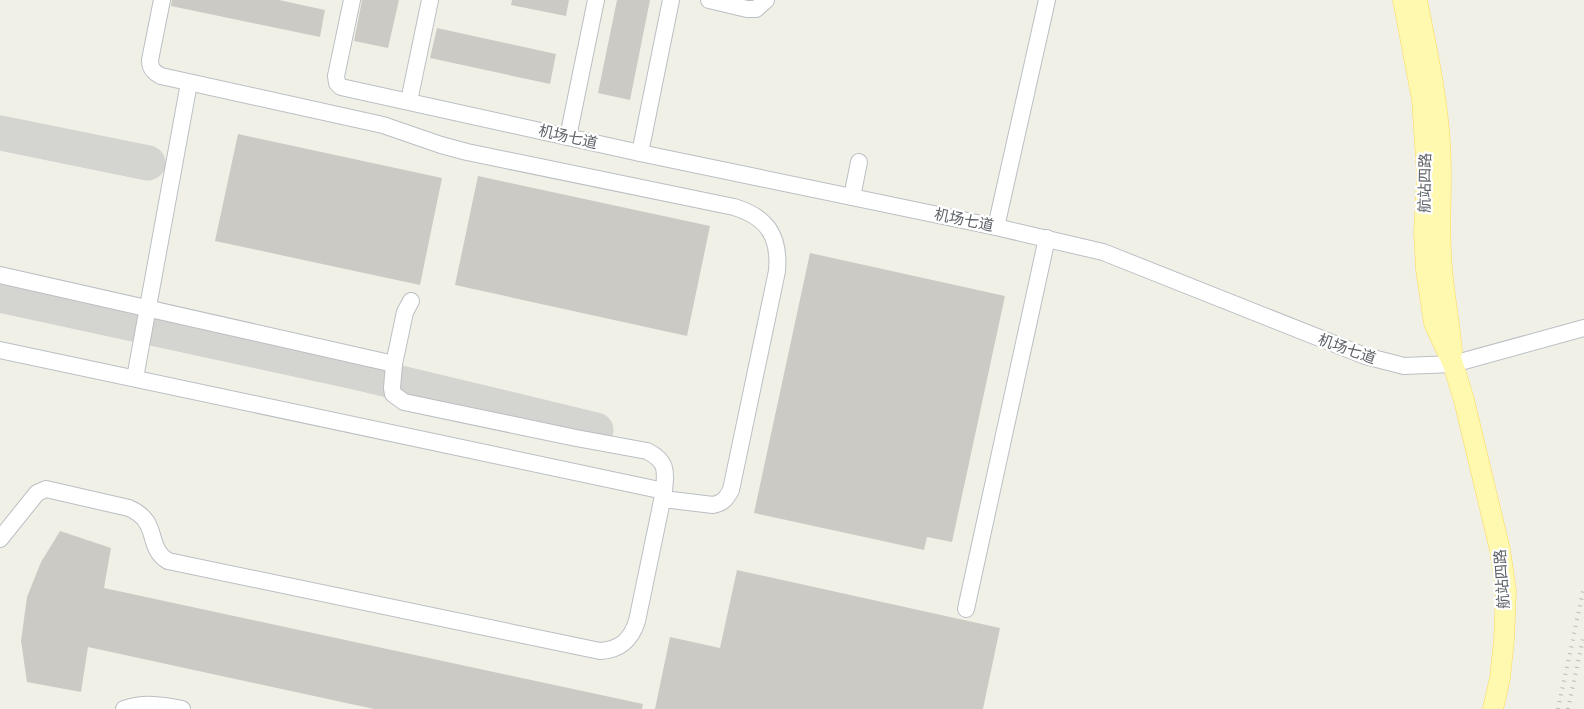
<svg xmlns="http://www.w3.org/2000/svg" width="1584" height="709" font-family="'Sofia Sans Condensed','Noto Sans SC',sans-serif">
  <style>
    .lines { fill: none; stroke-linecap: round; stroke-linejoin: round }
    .taxiway { stroke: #d4d4d0; stroke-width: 35 }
    .building { fill: #cccac4 }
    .minor-casing { stroke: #bbbec3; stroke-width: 18 }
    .major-casing { stroke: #fad958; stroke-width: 21 }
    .minor { stroke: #fff; stroke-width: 16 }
    .major { stroke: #fff8af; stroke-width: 20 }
    .rail { stroke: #b8b9b9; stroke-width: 4; stroke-dasharray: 1 6; stroke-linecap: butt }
    .labels { text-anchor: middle; stroke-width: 4.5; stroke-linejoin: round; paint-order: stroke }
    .street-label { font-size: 15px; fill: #5e6268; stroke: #fff }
  </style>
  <rect width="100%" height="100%" fill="#f1f0e7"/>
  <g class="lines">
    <!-- taxiway -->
    <g class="taxiway">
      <path d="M 0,133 L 148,163"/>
      <path d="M 0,295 L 359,373 L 596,430"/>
    </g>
  </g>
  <!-- building -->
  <g class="building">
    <path d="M 172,0 L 279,0 L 325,10 L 320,37 L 171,6 Z"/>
    <path d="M 362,0 L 399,0 L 388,48 L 354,41 Z"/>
    <path d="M 512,0 L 569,0 L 566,16 L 511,5 Z"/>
    <path d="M 617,0 L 650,0 L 630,100 L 598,93 Z"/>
    <path d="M 437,28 L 556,54 L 550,84 L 430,58 Z"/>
    <path d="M 238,134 L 442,178 L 420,285 L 215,241 Z"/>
    <path d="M 478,176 L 710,226 L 687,336 L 455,285 Z"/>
    <path d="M 810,253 L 1005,296 L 952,542 L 927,537 L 924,550 L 754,513 Z"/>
    <path d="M 60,531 L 111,548 L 104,588 L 643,704 L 642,709 L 374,709 L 88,647 L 81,692 L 27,682 L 21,641 L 27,597 L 41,562 Z"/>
    <path d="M 737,570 L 1000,628 L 983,709 L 655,709 L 670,637 L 720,648 Z"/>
  </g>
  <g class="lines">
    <!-- minor casing -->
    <g class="minor-casing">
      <g id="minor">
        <path d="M 162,0 L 150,60 C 150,68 153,72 161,76 L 383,125 L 441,145 L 467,152 L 734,207 C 767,217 780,236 777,271 L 731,490 C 726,499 723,503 713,505 L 663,499"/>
        <path d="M 352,0 L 336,76 L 337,83 L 341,87 L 640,153 L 996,227 L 1103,252 L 1365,356 L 1404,366 L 1453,364 L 1584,328"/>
        <path d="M 709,0 L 747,9 L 756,9 L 766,0"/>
        <path d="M 409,101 L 430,0"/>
        <path d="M 568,137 L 596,0"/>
        <path d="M 640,153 L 671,0"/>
        <path d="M 852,197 L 859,162"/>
        <path d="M 996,227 L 1047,0"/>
        <path d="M 0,275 L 394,364 L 392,388 L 393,394 L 404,402 L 576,438 L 647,451 C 667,461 666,470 664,491 L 637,621 C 631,640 620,650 600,651 L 168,561 C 145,547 161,522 129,508 L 46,489 L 37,493 L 0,539"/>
        <path d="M 0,350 L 664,491"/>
        <path d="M 394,364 L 405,312 L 411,301"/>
        <path d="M 135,378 L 189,83"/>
        <path d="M 966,609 L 1047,238"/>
        <path d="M 124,709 C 143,702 163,705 182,709"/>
      </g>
    </g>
    <!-- major casing -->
    <g class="major-casing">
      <g id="major">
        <path d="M 1403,0 L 1422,99 L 1427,175 L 1424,233 L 1426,269 L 1434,323 L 1453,364 L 1464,400 L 1500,550 L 1506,591 L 1504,640 L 1500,678 L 1493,709"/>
        <path d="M 1417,0 C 1426,47 1437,94 1440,143 C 1443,185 1438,227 1442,268 C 1444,296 1450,324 1452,352"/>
      </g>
    </g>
    <!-- minor -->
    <use href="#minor" class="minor"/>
    <!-- major -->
    <use href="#major" class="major"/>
    <!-- rail -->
    <g class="rail">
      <path d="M 1558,709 L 1584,587"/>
      <path d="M 1568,709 L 1584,634"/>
    </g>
  </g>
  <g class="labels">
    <!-- street labels -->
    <g class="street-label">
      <text transform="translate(568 137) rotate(13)" y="5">机场七道</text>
      <text transform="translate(1425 183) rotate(-89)" y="5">航站四路</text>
      <text transform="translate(964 220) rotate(12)" y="5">机场七道</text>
      <text transform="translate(1347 349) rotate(20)" y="5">机场七道</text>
      <text transform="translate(1502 579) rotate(-94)" y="5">航站四路</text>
    </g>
  </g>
</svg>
